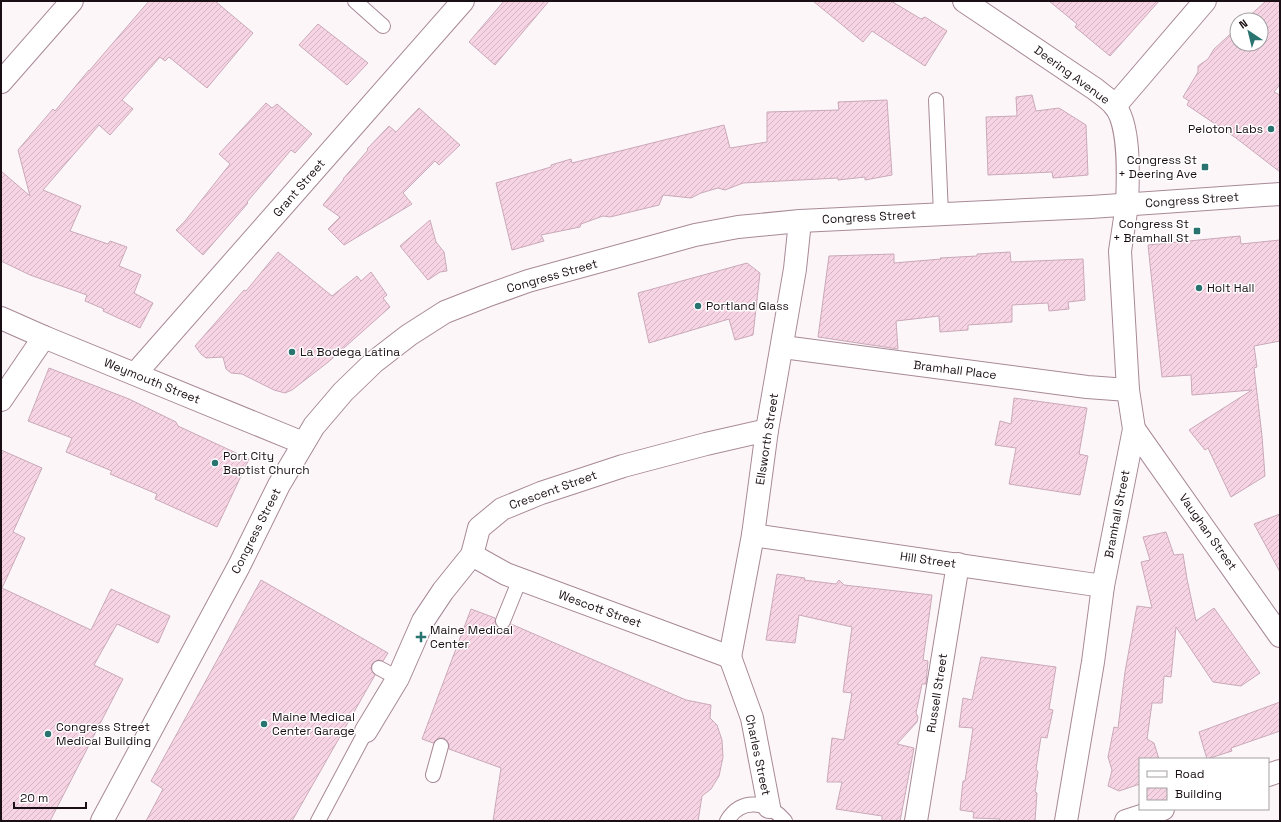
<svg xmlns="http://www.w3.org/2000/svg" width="1281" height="822" font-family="'Space Grotesk',sans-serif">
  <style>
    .building { fill: url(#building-hatch); stroke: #caa9b8 }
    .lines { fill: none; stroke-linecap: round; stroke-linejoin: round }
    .lane-casing { stroke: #a88997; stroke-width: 16 }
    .street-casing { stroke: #a88997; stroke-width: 24 }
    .secondary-casing { stroke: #a88997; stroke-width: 24 }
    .primary-casing { stroke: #a88997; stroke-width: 24 }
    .lane { stroke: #fff; stroke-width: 14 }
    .street { stroke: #fff; stroke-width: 22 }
    .secondary { stroke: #fff; stroke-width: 22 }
    .primary { stroke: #fff; stroke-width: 22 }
    .poi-dot { fill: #297370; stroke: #fff; stroke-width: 1.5 }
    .labels { text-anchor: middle; stroke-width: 3; stroke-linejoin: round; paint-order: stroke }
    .street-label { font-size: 12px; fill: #1a0f14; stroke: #fff }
    .poi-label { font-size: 12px; fill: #1a0f14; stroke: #fff; text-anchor: start }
  </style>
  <defs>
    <pattern id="building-hatch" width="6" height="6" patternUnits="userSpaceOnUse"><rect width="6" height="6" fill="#f7d4e4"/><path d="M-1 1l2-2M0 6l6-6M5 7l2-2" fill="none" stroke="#d3b5c3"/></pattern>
  </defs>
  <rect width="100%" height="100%" fill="#fdf6f9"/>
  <!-- building -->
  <g class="building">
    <path d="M 149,1 L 215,1 L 253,33 L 207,88 L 169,57 L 165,61 L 160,57 L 122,100 L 133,109 L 110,135 L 99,125 L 43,190 L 81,206 L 70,231 L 108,244 L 110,241 L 127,247 L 119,266 L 141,275 L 134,293 L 153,303 L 140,328 L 103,311 L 104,309 L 85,301 L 87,295 L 30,275 L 1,261 L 1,171 L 30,196 L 18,150 L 53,109 L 55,111 L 89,70 L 89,71 Z"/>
    <path d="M 504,1 L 549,1 L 495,65 L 469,42 Z"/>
    <path d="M 813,1 L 891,1 L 921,19 L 925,17 L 947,31 L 925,66 L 872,31 L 863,42 Z"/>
    <path d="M 1049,1 L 1159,1 L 1110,56 L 1075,27 L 1077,24 Z"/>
    <path d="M 1266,1 L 1280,1 L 1280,84 L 1274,92 L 1280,95 L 1280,172 L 1236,138 L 1187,105 L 1189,101 L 1183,97 L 1198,72 L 1198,66 L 1208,59 L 1214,49 L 1237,28 L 1237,44 L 1261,44 L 1261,20 L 1245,20 Z"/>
    <path d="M 318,24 L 368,63 L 347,85 L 299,45 Z"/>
    <path d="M 1032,95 L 1036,111 L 1059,108 L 1086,125 L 1088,175 L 1053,178 L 1052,172 L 988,175 L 986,117 L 1017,116 L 1016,97 Z"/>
    <path d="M 887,100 L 892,175 L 865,180 L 865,177 L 838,180 L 838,178 L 743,183 L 725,190 L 718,188 L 701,193 L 691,198 L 663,195 L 659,205 L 610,217 L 603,216 L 581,224 L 580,227 L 541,235 L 544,241 L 512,250 L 496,183 L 551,167 L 551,165 L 571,159 L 572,163 L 724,125 L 730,148 L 767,142 L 767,112 L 839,110 L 838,102 Z"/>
    <path d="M 266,103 L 272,108 L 277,104 L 312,134 L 295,153 L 291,150 L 247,202 L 248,203 L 203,255 L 176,230 L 185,221 L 230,164 L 219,154 Z"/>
    <path d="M 419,108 L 460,145 L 439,165 L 435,161 L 403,193 L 412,204 L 344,245 L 328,229 L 340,217 L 323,205 L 344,179 L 343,179 L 368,150 L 367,149 L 389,126 L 396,132 Z"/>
    <path d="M 430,220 L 436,242 L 444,252 L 447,271 L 440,272 L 428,280 L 400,246 Z"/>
    <path d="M 1240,236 L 1241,244 L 1280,240 L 1280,341 L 1254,346 L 1257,367 L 1254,368 L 1262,436 L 1265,476 L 1231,497 L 1208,448 L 1205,450 L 1189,430 L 1252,390 L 1192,395 L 1191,375 L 1162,377 L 1148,245 Z"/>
    <path d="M 278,252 L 332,296 L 357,276 L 361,281 L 371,272 L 387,295 L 383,298 L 390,307 L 327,363 L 292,390 L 285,393 L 274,390 L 242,374 L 231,373 L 226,369 L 223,357 L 206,358 L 201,354 L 195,346 L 244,290 L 246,291 Z"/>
    <path d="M 1010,252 L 1011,262 L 1083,259 L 1085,300 L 1068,302 L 1069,309 L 1049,311 L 1048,303 L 1012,305 L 1012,322 L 968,325 L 968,330 L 940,332 L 939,316 L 896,321 L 898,349 L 818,337 L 829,256 L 894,254 L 894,263 L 941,259 L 940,258 L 977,256 L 977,254 Z"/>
    <path d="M 747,263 L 760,273 L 753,335 L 735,340 L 729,319 L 649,343 L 638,293 Z"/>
    <path d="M 49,368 L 129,399 L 176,422 L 178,426 L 249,459 L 217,527 L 155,499 L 157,494 L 110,474 L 112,471 L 66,452 L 72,438 L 28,421 Z"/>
    <path d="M 1014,398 L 1087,408 L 1079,454 L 1088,456 L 1080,495 L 1009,484 L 1016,448 L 995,445 L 1000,421 L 1011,424 Z"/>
    <path d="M 1,450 L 42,468 L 13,532 L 25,538 L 2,588 L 91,630 L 111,589 L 170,616 L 158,643 L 117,624 L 94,665 L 123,679 L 50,821 L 1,821 Z"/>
    <path d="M 1280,514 L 1280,572 L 1254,524 Z"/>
    <path d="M 1166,532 L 1174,555 L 1183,554 L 1187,579 L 1196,621 L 1214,608 L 1260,673 L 1241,686 L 1213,682 L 1176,627 L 1171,677 L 1164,676 L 1162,703 L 1152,703 L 1147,739 L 1154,743 L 1159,759 L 1140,759 L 1140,784 L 1119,791 L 1108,786 L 1112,770 L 1108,757 L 1114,727 L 1118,728 L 1125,672 L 1137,606 L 1152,608 L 1141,562 L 1150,560 L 1143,537 Z"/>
    <path d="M 777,574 L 805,578 L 804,580 L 836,584 L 839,580 L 844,585 L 932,595 L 923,660 L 928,661 L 926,684 L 922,684 L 916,713 L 918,717 L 917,722 L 897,744 L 914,748 L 900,821 L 882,821 L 882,816 L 836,809 L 842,782 L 827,782 L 832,738 L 844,740 L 852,693 L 843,692 L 852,627 L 799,615 L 795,643 L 766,640 Z"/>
    <path d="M 261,580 L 388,653 L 383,661 L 378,660 L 372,664 L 371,669 L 375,675 L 292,821 L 146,821 L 163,789 L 151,781 Z"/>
    <path d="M 471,609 L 495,618 L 496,626 L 500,629 L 508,628 L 511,624 L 686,700 L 711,705 L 710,718 L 717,725 L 722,740 L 723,757 L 719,776 L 711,789 L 702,796 L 698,821 L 493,821 L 501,768 L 449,749 L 449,744 L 444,738 L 438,738 L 433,743 L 422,739 Z"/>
    <path d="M 981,657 L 1056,667 L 1049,709 L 1053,710 L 1047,738 L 1041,737 L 1036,769 L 1038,772 L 1035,792 L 1037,793 L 1035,821 L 999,821 L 1000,819 L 973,818 L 974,812 L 960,810 L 963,781 L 965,781 L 973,728 L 959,727 L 963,698 L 972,700 Z"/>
    <path d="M 1280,702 L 1280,731 L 1231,748 L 1232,751 L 1207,759 L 1199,732 Z"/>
  </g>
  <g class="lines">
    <!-- lane casing -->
    <g class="lane-casing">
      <g id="lane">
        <path d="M 355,1 L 383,26"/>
        <path d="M 936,100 L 941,214"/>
        <path d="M 503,621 L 520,579"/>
        <path d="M 379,668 L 398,678"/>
        <path d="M 433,775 L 441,746"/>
        <path d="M 318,821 L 366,731"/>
        <path d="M 727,821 C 741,796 769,802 785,821"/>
      </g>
    </g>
    <!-- street casing -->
    <g class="street-casing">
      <g id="street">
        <path d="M 1115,106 L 1205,1"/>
        <path d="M 1,318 L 44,337 L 303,443"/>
        <path d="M 783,347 L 1087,387 L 1128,390"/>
        <path d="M 135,374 L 463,1"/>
        <path d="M 1,400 L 44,337"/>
        <path d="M 1134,429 L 1280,636"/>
        <path d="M 753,535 L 1103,586"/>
        <path d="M 472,555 L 506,574 L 730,657"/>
        <path d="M 730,657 L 753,535 L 767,430 L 795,269 L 800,221"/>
        <path d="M 730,657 L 752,718 L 769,807"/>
        <path d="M 366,731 L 398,678 L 423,621 L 443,591 L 472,555 L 479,528 L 502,509 L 541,493 L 623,466 L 706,444 L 767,430"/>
        <path d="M 1268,775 L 1280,771"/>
        <path d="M 916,821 L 958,564"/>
        <path d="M 1066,821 L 1093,662 L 1103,586 L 1134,429 L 1128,390 L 1120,251 L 1127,205"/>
        <path d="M 1126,821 L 1163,809"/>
      </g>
    </g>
    <!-- secondary casing -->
    <g class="secondary-casing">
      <g id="secondary">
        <path d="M 964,1 L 1095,89 C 1101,94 1109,99 1114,105 C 1131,124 1128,180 1127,205"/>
        <path d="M 1,82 L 72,1"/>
      </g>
    </g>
    <!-- primary casing -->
    <g class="primary-casing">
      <path id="primary" d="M 102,821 L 239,566 L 279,485 L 314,426 L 343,392 L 374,362 L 409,335 L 445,312 L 486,296 L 528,281 L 695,235 L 738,227 L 800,221 L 1091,207 L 1280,194"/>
    </g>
    <!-- lane -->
    <use href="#lane" class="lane"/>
    <!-- street -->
    <use href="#street" class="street"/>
    <!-- secondary -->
    <use href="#secondary" class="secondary"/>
    <!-- primary -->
    <use href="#primary" class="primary"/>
  </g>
  <!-- markers -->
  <g class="poi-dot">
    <circle cx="1271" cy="129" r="4"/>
    <rect x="1201" y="163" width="8" height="8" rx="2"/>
    <rect x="1193" y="227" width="8" height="8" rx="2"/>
    <circle cx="1199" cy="288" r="4"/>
    <circle cx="698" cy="306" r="4"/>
    <circle cx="292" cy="352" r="4"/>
    <circle cx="215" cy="463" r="4"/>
    <path d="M419 631h4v4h4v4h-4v4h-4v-4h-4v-4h4z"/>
    <circle cx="264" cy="724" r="4"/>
    <circle cx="48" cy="734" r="4"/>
  </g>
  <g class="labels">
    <!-- street labels -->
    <g class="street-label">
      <text transform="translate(1072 75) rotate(36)" y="4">Deering Avenue</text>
      <text transform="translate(299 188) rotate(-49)" y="4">Grant Street</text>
      <text transform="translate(1192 200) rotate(-4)" y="4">Congress Street</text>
      <text transform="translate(869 217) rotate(-3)" y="4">Congress Street</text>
      <text transform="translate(552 276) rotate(-16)" y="4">Congress Street</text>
      <text transform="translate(955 370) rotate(7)" y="4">Bramhall Place</text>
      <text transform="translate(152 381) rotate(22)" y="4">Weymouth Street</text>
      <text transform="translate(767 439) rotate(-81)" y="4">Ellsworth Street</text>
      <text transform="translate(553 490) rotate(-20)" y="4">Crescent Street</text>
      <text transform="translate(1117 514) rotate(-79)" y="4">Bramhall Street</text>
      <text transform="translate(256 531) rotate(-63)" y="4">Congress Street</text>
      <text transform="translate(1208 532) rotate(55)" y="4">Vaughan Street</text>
      <text transform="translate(928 560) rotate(8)" y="4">Hill Street</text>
      <text transform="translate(600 609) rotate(20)" y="4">Wescott Street</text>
      <text transform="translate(937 693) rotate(-81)" y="4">Russell Street</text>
      <text transform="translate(758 755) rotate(78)" y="4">Charles Street</text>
    </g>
    <!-- poi labels -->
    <g class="poi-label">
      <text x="1263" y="133" text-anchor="end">Peloton Labs</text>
      <text x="1197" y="164" text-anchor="end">Congress St<tspan x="1197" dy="14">+ Deering Ave</tspan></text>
      <text x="1189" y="228" text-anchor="end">Congress St<tspan x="1189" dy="14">+ Bramhall St</tspan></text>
      <text x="1207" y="292">Holt Hall</text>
      <text x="706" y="310">Portland Glass</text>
      <text x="300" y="356">La Bodega Latina</text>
      <text x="223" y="460">Port City<tspan x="223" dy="14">Baptist Church</tspan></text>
      <text x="430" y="634">Maine Medical<tspan x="430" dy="14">Center</tspan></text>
      <text x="272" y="721">Maine Medical<tspan x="272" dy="14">Center Garage</tspan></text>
      <text x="56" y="731">Congress Street<tspan x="56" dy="14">Medical Building</tspan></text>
    </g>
  </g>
  <!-- border -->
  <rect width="1281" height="822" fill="none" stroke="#1a0f14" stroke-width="4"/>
  <!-- legend -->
  <rect x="1139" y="758" width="130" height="52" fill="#ffffff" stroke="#a39fa1"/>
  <rect x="1147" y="771" width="20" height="6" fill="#ffffff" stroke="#a39fa1"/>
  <text x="1175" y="778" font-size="12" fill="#1a0f14">Road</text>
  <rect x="1147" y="788" width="20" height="12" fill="url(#building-hatch)" stroke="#a39fa1"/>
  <text x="1175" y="798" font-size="12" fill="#1a0f14">Building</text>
  <!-- north arrow -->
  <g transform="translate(1249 32) rotate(325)"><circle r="19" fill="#ffffff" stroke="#a39fa1"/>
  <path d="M0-3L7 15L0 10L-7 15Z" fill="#297370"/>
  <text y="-6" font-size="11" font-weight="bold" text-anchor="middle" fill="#1a0f14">N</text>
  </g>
  <!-- scale -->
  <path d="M14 802v6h72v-6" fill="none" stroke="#1a0f14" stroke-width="2"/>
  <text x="20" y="802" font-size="12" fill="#1a0f14" stroke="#ffffff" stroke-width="3" paint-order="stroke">20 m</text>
</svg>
